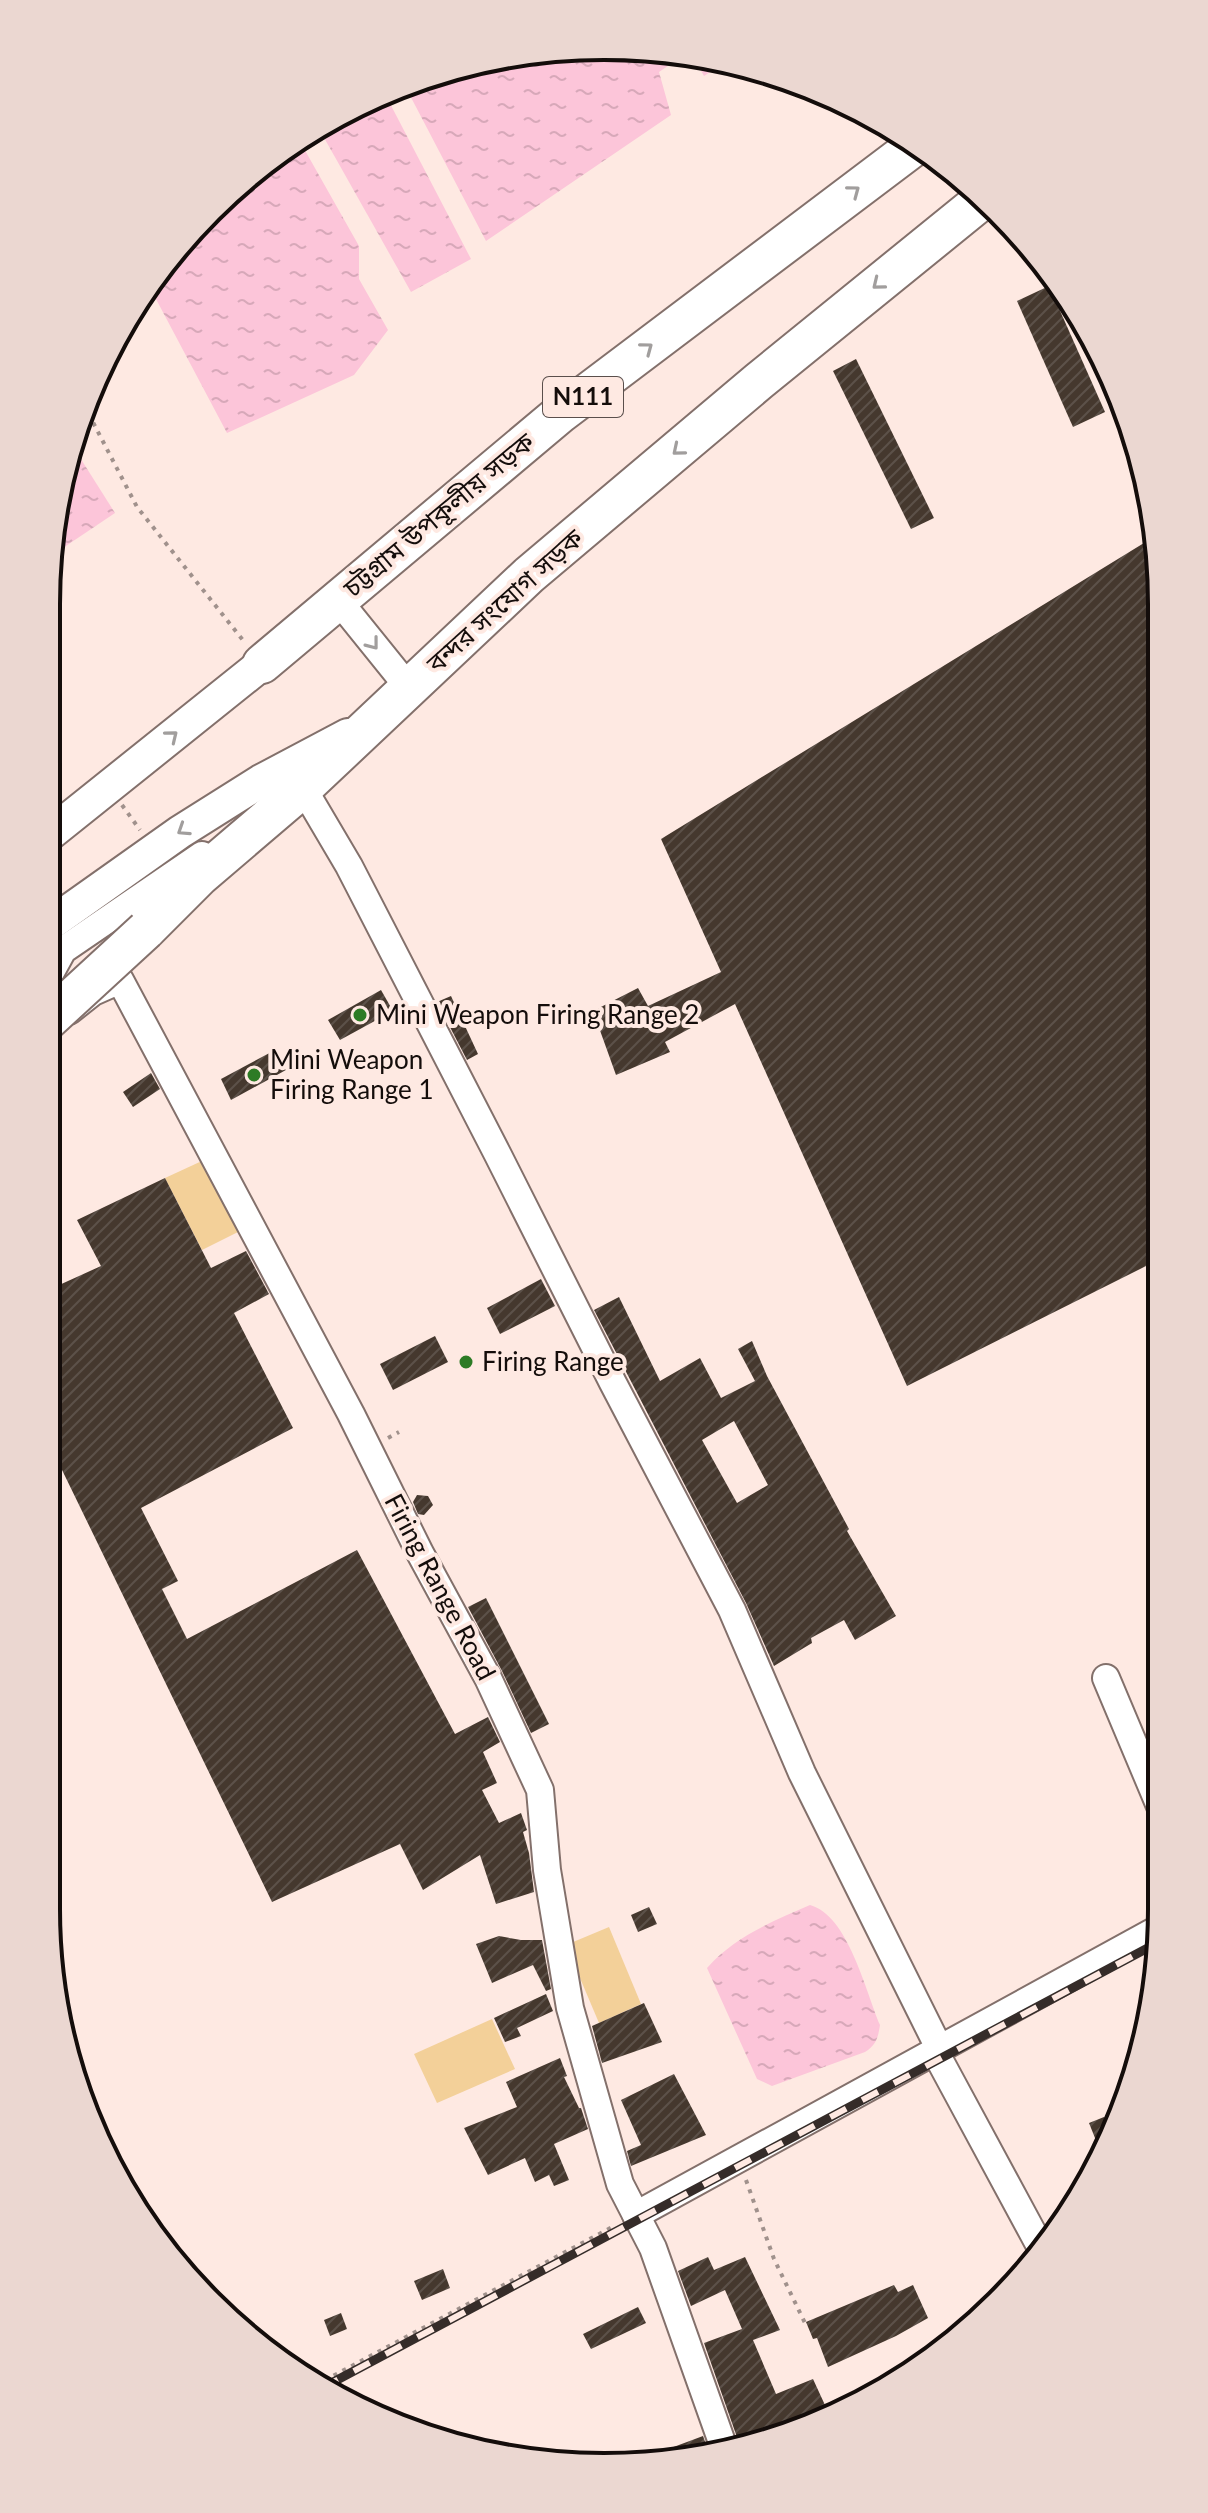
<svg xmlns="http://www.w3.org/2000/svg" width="1208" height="2513" font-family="Lato,'Noto Sans Bengali',sans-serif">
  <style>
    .grass { fill: #f3d099 }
    .water { fill: url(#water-ripples) }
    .building { fill: url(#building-hatch); fill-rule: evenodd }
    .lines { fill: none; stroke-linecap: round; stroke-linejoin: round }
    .minor-casing { stroke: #83706b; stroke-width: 30 }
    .major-casing { stroke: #83706b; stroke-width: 36 }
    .highway-casing { stroke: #83706b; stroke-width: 42 }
    .path { stroke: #a0918c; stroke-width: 4; stroke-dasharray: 4 6; stroke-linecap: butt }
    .minor { stroke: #fff; stroke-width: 26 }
    .major { stroke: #fff; stroke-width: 32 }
    .highway { stroke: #fff; stroke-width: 38 }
    .rail-casing { stroke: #352c29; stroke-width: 9 }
    .rail { stroke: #fee9e2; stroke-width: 6; stroke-dasharray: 18; stroke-linecap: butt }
    .highway-bridge-casing { stroke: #83706b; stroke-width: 42; stroke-linecap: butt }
    .highway-bridge { stroke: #fff; stroke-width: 38 }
    .oneway { stroke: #a19e9d }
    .poi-dot { fill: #2d7b25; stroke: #fee9e2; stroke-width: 3 }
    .labels { text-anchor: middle; stroke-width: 8; stroke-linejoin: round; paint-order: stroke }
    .shield { fill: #fee9e2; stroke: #5a4f4c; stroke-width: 2 }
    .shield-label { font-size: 24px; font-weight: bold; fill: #140d0b }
    .street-label { font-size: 26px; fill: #140d0b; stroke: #fee9e2 }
    .poi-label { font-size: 26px; fill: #140d0b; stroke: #fee9e2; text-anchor: start }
    .rim { fill: none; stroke: #140d0b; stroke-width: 4 }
  </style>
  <defs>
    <pattern id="water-ripples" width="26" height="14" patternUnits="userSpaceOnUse" patternTransform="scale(2)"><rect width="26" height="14" fill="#fcc5d9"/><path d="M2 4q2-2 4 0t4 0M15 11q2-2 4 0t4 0" fill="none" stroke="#d7a8b9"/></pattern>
    <pattern id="building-hatch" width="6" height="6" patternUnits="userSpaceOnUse" patternTransform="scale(2)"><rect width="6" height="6" fill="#45382e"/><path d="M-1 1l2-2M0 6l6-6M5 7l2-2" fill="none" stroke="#5c5149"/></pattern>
  </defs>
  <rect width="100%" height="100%" fill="#fee9e2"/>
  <!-- grass -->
  <g class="grass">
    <path d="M 204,1160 L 242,1230 L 202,1250 L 165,1178 Z"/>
    <path d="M 609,1927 L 641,2004 L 599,2023 L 566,1945 Z"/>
    <path d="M 492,2019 L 515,2069 L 437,2103 L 414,2054 Z"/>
  </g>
  <!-- water -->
  <g class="water">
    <path d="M 604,46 L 670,52 L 675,61 L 659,72 L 671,115 L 486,241 L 404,84 L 496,57 Z"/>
    <path d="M 692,55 L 727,61 L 704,76 Z"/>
    <path d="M 384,92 L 471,259 L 411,292 L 318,127 Z"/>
    <path d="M 298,138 L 359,246 L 359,279 L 388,330 L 354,375 L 227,433 L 148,284 L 210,209 Z"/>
    <path d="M 72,445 L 115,513 L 51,556 L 57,495 Z"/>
    <path d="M 810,1905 C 848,1915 866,1992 880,2025 C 878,2038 876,2045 865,2052 L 772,2086 L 757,2079 L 707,1968 C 734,1937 773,1921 810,1905 Z"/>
  </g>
  <!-- building -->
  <g class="building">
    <path d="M 1049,286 L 1105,412 L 1073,427 L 1017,301 Z"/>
    <path d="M 856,359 L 934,518 L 911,529 L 833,371 Z"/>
    <path d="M 1157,535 L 1160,1259 L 907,1386 L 735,1004 L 665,1042 L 670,1052 L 616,1075 L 593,1011 L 638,988 L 648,1006 L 721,972 L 661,839 Z"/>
    <path d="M 381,990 L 393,1011 L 340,1040 L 328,1020 Z"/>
    <path d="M 451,996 L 478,1054 L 467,1060 L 437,1002 Z"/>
    <path d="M 275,1050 L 286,1070 L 231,1100 L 221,1079 Z"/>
    <path d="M 151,1073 L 160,1089 L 133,1107 L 123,1092 Z"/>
    <path d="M 165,1178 L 211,1268 L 246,1251 L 269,1294 L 234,1313 L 293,1428 L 141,1508 L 178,1581 L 162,1589 L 187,1639 L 357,1550 L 455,1734 L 488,1717 L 500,1742 L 483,1752 L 497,1783 L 482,1790 L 499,1823 L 521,1813 L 527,1830 L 523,1832 L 529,1853 L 534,1892 L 496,1904 L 480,1855 L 423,1890 L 400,1844 L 272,1902 L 46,1437 L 46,1291 L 101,1266 L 77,1220 Z"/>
    <path d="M 541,1279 L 555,1306 L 500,1334 L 487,1308 Z"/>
    <path d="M 619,1297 L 660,1381 L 700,1358 L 721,1398 L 755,1381 L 738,1349 L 752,1341 L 767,1376 L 849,1529 L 847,1531 L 896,1616 L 855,1640 L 844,1620 L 811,1638 L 812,1643 L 774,1666 L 746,1603 L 594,1310 ZM 734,1421 L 768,1485 L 737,1503 L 702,1440 Z"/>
    <path d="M 435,1336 L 448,1362 L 393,1390 L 380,1364 Z"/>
    <path d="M 417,1495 L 428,1496 L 433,1505 L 424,1515 L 418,1514 L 413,1502 Z"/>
    <path d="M 486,1598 L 549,1724 L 531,1733 L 502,1671 L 468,1607 Z"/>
    <path d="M 649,1907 L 657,1924 L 638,1932 L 631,1915 Z"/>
    <path d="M 499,1936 L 521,1940 L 542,1940 L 551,1989 L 546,1991 L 533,1965 L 492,1983 L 476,1944 Z"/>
    <path d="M 546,1994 L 553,2011 L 517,2028 L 521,2036 L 505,2042 L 494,2018 Z"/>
    <path d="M 644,2003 L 662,2042 L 602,2063 L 592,2026 Z"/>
    <path d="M 560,2058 L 567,2076 L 564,2077 L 579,2108 L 581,2108 L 588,2129 L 554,2144 L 569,2180 L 554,2186 L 549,2175 L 535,2182 L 525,2158 L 488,2175 L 464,2128 L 517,2107 L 506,2082 Z"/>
    <path d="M 674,2074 L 706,2135 L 631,2166 L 627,2151 L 641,2145 L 621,2100 Z"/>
    <path d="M 1104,2117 L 1111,2136 L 1101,2153 L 1089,2123 Z"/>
    <path d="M 708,2257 L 714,2270 L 745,2257 L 780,2330 L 753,2340 L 776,2394 L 813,2379 L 830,2416 L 814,2420 L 813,2417 L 739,2443 L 704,2343 L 742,2329 L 725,2290 L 691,2306 L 678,2271 Z"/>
    <path d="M 443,2269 L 450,2288 L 422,2300 L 414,2281 Z"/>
    <path d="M 894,2285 L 898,2292 L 913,2285 L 928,2318 L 896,2336 L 828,2367 L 817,2338 L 813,2339 L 806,2322 Z"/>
    <path d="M 638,2307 L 646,2323 L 591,2349 L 583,2334 Z"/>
    <path d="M 341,2313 L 347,2329 L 330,2336 L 324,2320 Z"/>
    <path d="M 703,2436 L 709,2453 L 677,2462 L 636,2461 Z"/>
  </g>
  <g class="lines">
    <!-- minor casing -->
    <g class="minor-casing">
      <g id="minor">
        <path d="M 338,600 L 409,688"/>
        <path d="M 303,788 L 349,866 L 498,1155 L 613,1383 L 732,1610 L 802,1773 L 936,2042 L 939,2059 L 1041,2248"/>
        <path d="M 46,981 L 63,950 L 202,855"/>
        <path d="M 46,987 L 56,1003 L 69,1011 L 93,992 L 120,980 L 351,1414 L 420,1553 L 488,1678 L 540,1790 L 547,1870 L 570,2008 L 620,2184 L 653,2248 L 724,2448"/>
        <path d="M 1106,1678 L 1162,1811"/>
        <path d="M 636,2215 L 1160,1928"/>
      </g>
    </g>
    <!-- major casing -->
    <g class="major-casing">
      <g id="major">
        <path d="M 46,837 L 262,664"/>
        <path d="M 46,927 L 180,832 L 261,781 L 348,735"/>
      </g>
    </g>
    <!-- highway casing -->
    <g class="highway-casing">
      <g id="highway">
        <path d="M 262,664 L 561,413 L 916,145"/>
        <path d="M 146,930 L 200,876 L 303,788 L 529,575 L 759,381 L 982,200"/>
      </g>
    </g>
    <!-- path -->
    <g class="path">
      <path d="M 84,405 L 137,507 L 246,644"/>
      <path d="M 122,805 L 140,830"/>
      <path d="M 388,1438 L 399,1432"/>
      <path d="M 746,2180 L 774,2259 L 805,2323"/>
      <path d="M 316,2385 L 616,2225"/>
    </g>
    <!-- minor -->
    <use href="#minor" class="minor"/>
    <!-- major -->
    <use href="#major" class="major"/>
    <!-- highway -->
    <use href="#highway" class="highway"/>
    <!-- rail casing -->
    <g class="rail-casing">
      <path id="rail" d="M 322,2388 L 1159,1942"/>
    </g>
    <!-- rail -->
    <use href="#rail" class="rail"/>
    <!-- highway-bridge casing -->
    <g class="highway-bridge-casing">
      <path id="highway-bridge" d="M 46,1022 L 146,930"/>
    </g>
    <!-- highway-bridge -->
    <use href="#highway-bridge" class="highway-bridge"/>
  </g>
  <!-- one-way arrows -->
  <defs><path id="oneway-chevron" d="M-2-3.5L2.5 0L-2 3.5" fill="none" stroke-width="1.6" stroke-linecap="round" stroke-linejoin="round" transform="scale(2)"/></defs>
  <g class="oneway">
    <use href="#oneway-chevron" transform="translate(854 191) rotate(-37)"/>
    <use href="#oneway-chevron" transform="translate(878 284) rotate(141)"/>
    <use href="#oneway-chevron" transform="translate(647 348) rotate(-37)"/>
    <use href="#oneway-chevron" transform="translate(678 450) rotate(140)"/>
    <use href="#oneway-chevron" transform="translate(373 644) rotate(52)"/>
    <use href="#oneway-chevron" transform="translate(172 736) rotate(-39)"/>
    <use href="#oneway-chevron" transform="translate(183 830) rotate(147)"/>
  </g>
  <!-- markers -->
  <g class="poi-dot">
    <circle cx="360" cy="1015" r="8"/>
    <circle cx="254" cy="1075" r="8"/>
    <circle cx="466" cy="1362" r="8"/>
  </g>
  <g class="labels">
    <!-- shield labels -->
    <rect class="shield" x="543" y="377" width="80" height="40" rx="6"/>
    <g class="shield-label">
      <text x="583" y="405">N111</text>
    </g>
    <!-- street labels -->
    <g class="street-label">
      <text transform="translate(439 515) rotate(-40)" y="9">চট্টগ্রাম উপকূলীয় সড়ক</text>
      <text transform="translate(505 601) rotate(-42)" y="9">বন্দর সংযোগ সড়ক</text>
      <text transform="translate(440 1587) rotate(62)" y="9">Firing Range Road</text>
    </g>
    <!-- poi labels -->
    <g class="poi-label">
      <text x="376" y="1024">Mini Weapon Firing Range 2</text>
      <text x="270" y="1069">Mini Weapon<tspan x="270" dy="30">Firing Range 1</tspan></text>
      <text x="482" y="1371">Firing Range</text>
    </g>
  </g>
  <!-- crop -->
  <path d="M0 0H1208V2513H0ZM604 60H604A544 544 0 0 1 1148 604V1909A544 544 0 0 1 604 2453H604A544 544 0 0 1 60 1909V604A544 544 0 0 1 604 60Z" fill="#ebd7d1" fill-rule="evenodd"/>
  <path class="rim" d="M604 60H604A544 544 0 0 1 1148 604V1909A544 544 0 0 1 604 2453H604A544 544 0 0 1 60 1909V604A544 544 0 0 1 604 60Z"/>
</svg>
